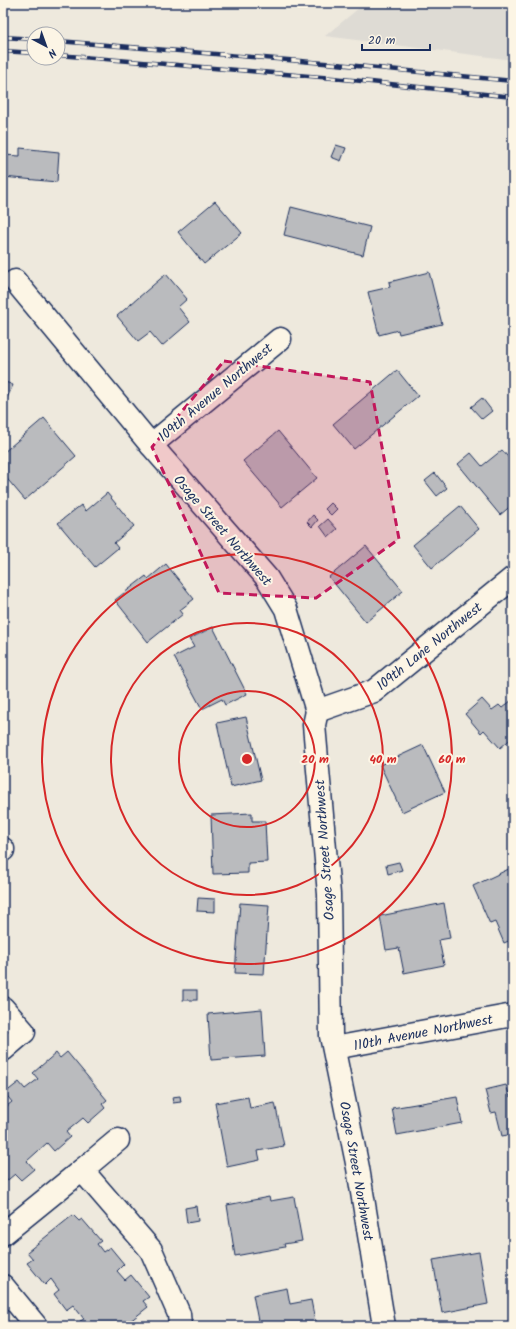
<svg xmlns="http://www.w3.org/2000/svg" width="516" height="1329" font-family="Kalam,sans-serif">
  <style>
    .built { fill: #dedbd4 }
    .building { fill: #babbbe; stroke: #1b2f5e }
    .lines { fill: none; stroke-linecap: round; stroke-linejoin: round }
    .minor-casing { stroke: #1b2f5e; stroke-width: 25 }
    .minor { stroke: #fcf5e5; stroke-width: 22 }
    .rail-casing { stroke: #1b2f5e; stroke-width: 4.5 }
    .rail { stroke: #fcf5e5; stroke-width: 3; stroke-dasharray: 9; stroke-linecap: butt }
    .marked { fill: #c2185b; fill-opacity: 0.2; stroke: #c2185b; stroke-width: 3; stroke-dasharray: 8 5; stroke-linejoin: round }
    .ring { fill: none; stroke: #d62828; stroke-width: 2 }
    .labels { text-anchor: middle; stroke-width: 4; stroke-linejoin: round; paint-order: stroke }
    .street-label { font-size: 14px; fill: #1b2f5e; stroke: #fcf5e5 }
    .centre { fill: #d62828; stroke: #fcf5e5; stroke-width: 2 }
    .ring-label { font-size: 12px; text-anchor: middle; font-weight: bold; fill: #d62828; stroke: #fcf5e5; stroke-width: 4; stroke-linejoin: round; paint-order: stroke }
  </style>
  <rect width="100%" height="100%" fill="#eee9dd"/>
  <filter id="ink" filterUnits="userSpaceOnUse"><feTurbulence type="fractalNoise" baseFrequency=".025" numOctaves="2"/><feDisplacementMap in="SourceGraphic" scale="8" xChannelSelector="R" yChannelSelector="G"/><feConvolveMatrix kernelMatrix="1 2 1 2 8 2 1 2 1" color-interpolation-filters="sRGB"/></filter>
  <g filter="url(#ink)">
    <!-- built -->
    <path class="built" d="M 365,3 L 513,3 L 513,60 L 325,36 Z"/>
    <!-- building -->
    <g class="building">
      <path d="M 336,145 L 346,148 L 341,161 L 331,157 Z"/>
      <path d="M 20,148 L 59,152 L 57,182 L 3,177 L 3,155 L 20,156 Z"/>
      <path d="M 215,201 L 242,233 L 204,264 L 178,232 Z"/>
      <path d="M 291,207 L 370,227 L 363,255 L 284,235 Z"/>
      <path d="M 429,272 L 442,324 L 399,334 L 398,330 L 379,335 L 368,292 L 390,287 L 389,282 Z"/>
      <path d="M 166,274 L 187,299 L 178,307 L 190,322 L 162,346 L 150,332 L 138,341 L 117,316 Z"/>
      <path d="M 397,370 L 418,396 L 354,449 L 333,424 Z"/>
      <path d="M 3,381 L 13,385 L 3,407 Z"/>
      <path d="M 482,398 L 492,411 L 482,419 L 471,407 Z"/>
      <path d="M 44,418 L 76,456 L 25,500 L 3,474 L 3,453 Z"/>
      <path d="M 278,431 L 317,478 L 282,507 L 243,461 Z"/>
      <path d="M 502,450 L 513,463 L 513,504 L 500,515 L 458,464 L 471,453 L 482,466 Z"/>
      <path d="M 435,473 L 447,488 L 437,496 L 425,481 Z"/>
      <path d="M 107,493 L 134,526 L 114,543 L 118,548 L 95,567 L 58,523 L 81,505 L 86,511 Z"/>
      <path d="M 331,503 L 337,509 L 331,515 L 325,509 Z"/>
      <path d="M 460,506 L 479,529 L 432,568 L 413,545 Z"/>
      <path d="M 313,515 L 318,520 L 312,527 L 307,522 Z"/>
      <path d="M 328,519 L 337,529 L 328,537 L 320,526 Z"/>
      <path d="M 366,546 L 403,591 L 366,622 L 329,577 Z"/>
      <path d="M 166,564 L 194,599 L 180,610 L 183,614 L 148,642 L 115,600 L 146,576 L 148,579 Z"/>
      <path d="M 213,627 L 247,694 L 225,705 L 222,699 L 202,709 L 174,657 L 194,647 L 189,639 Z"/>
      <path d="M 482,699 L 492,710 L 499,705 L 502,708 L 512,700 L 513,701 L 513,737 L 500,748 L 484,730 L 481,733 L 465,714 Z"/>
      <path d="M 246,717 L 261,780 L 231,787 L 217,723 Z"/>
      <path d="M 423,745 L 445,792 L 402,812 L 380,765 Z"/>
      <path d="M 252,813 L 252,821 L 265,821 L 267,862 L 248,863 L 248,873 L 213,874 L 211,815 Z"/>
      <path d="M 399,862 L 402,870 L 388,874 L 386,865 Z"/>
      <path d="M 513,867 L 513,939 L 504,943 L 495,922 L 490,924 L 473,886 Z"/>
      <path d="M 198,898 L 215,899 L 215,912 L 197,911 Z"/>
      <path d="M 240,903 L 269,905 L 264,974 L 235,973 Z"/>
      <path d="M 444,903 L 450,938 L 439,940 L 444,965 L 404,973 L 399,948 L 386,950 L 380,916 Z"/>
      <rect x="183" y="990" width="14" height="10"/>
      <path d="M 262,1009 L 265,1056 L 211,1060 L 208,1014 Z"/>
      <path d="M 67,1052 L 107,1100 L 102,1104 L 105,1108 L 88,1123 L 83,1118 L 66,1132 L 70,1137 L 54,1151 L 47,1143 L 27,1161 L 34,1169 L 21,1180 L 15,1174 L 3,1184 L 3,1109 L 12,1102 L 5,1093 L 19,1082 L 25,1089 L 38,1079 L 33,1073 L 56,1053 L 60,1058 Z"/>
      <path d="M 506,1085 L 510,1097 L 513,1096 L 513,1134 L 502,1136 L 496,1112 L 491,1113 L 485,1090 Z"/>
      <path d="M 180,1096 L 181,1102 L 173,1103 L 172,1097 Z"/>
      <path d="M 248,1097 L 250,1108 L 275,1103 L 284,1146 L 258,1151 L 260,1160 L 227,1167 L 215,1103 Z"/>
      <path d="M 457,1097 L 462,1123 L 397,1135 L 392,1108 Z"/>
      <path d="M 269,1197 L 270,1201 L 294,1197 L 302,1241 L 284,1244 L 285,1247 L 235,1256 L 227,1205 Z"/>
      <path d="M 196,1206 L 198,1221 L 187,1223 L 185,1208 Z"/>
      <path d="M 73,1215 L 79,1221 L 82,1219 L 101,1241 L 97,1244 L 103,1252 L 110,1247 L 124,1264 L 117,1271 L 125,1280 L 131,1275 L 149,1297 L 143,1301 L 148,1307 L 124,1326 L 84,1326 L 80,1321 L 84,1319 L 73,1305 L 66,1310 L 54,1294 L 59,1290 L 51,1279 L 45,1285 L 27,1263 L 33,1259 L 27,1252 Z"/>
      <path d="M 479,1252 L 488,1304 L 442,1313 L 433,1260 Z"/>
      <path d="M 287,1288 L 290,1304 L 311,1300 L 316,1326 L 259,1326 L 253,1295 Z"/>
    </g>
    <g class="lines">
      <!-- minor casing -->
      <g class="minor-casing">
        <g id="minor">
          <path d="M 15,281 L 151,445 L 267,578 L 286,609 L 317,711 L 314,725 L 329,894 L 331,1036 L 358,1168 L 384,1326"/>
          <path d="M 151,445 L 280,339"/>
          <path d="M 317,711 L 374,691 L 513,578"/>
          <path d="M 3,849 L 3,850"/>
          <path d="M 3,1008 L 24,1032 L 3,1050"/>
          <path d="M 334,1048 L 513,1015"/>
          <path d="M 82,1170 L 118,1140"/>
          <path d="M 3,1234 L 82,1170 L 151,1250 L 179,1314 L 180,1326"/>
          <path d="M 3,1286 L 36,1326"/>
        </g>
      </g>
      <!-- minor -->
      <use href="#minor" class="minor"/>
      <!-- rail casing -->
      <g class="rail-casing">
        <g id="rail">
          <path d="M 3,37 L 34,39"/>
          <path d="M 58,41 L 336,64 L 513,81"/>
          <path d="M 3,51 L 34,53"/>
          <path d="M 58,55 L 333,78 L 513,97"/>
        </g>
      </g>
      <!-- rail -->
      <use href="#rail" class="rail"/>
    </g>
  </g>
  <!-- marked area -->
  <path class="marked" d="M 224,361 L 370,382 L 399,539 L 316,598 L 219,593 L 152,447 Z"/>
  <!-- distance rings -->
  <g class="ring">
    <circle cx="247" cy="759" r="68"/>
    <circle cx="247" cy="759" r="136"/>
    <circle cx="247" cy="759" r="205"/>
  </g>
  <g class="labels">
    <!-- street labels -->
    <g class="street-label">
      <text transform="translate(215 392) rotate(-40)" y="5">109th Avenue Northwest</text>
      <text transform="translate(223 530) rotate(49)" y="5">Osage Street Northwest</text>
      <text transform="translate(429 646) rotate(-39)" y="5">109th Lane Northwest</text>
      <text transform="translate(324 850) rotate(-94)" y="5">Osage Street Northwest</text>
      <text transform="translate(423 1032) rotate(-11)" y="5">110th Avenue Northwest</text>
      <text transform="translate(357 1171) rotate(80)" y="5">Osage Street Northwest</text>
    </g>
  </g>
  <circle cx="247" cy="759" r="6" class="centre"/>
  <g class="ring-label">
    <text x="315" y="763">20 m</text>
    <text x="383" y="763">40 m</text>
    <text x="452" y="763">60 m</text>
  </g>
  <!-- margin -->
  <rect width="516" height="1329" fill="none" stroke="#fcf5e5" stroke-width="16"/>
  <rect x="8" y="8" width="500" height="1313" fill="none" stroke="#1b2f5e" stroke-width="1.5" filter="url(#ink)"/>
  <!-- north arrow -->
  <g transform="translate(46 46) rotate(139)"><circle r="19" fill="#fcf5e5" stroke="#a2a6af"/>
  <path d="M0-3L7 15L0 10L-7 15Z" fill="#1b2f5e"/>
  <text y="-6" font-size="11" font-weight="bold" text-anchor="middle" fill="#1b2f5e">N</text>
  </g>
  <!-- scale -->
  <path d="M362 44v6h68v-6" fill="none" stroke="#1b2f5e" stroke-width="2"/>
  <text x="368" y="44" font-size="12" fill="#1b2f5e" stroke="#fcf5e5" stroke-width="3" paint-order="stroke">20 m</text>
</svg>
